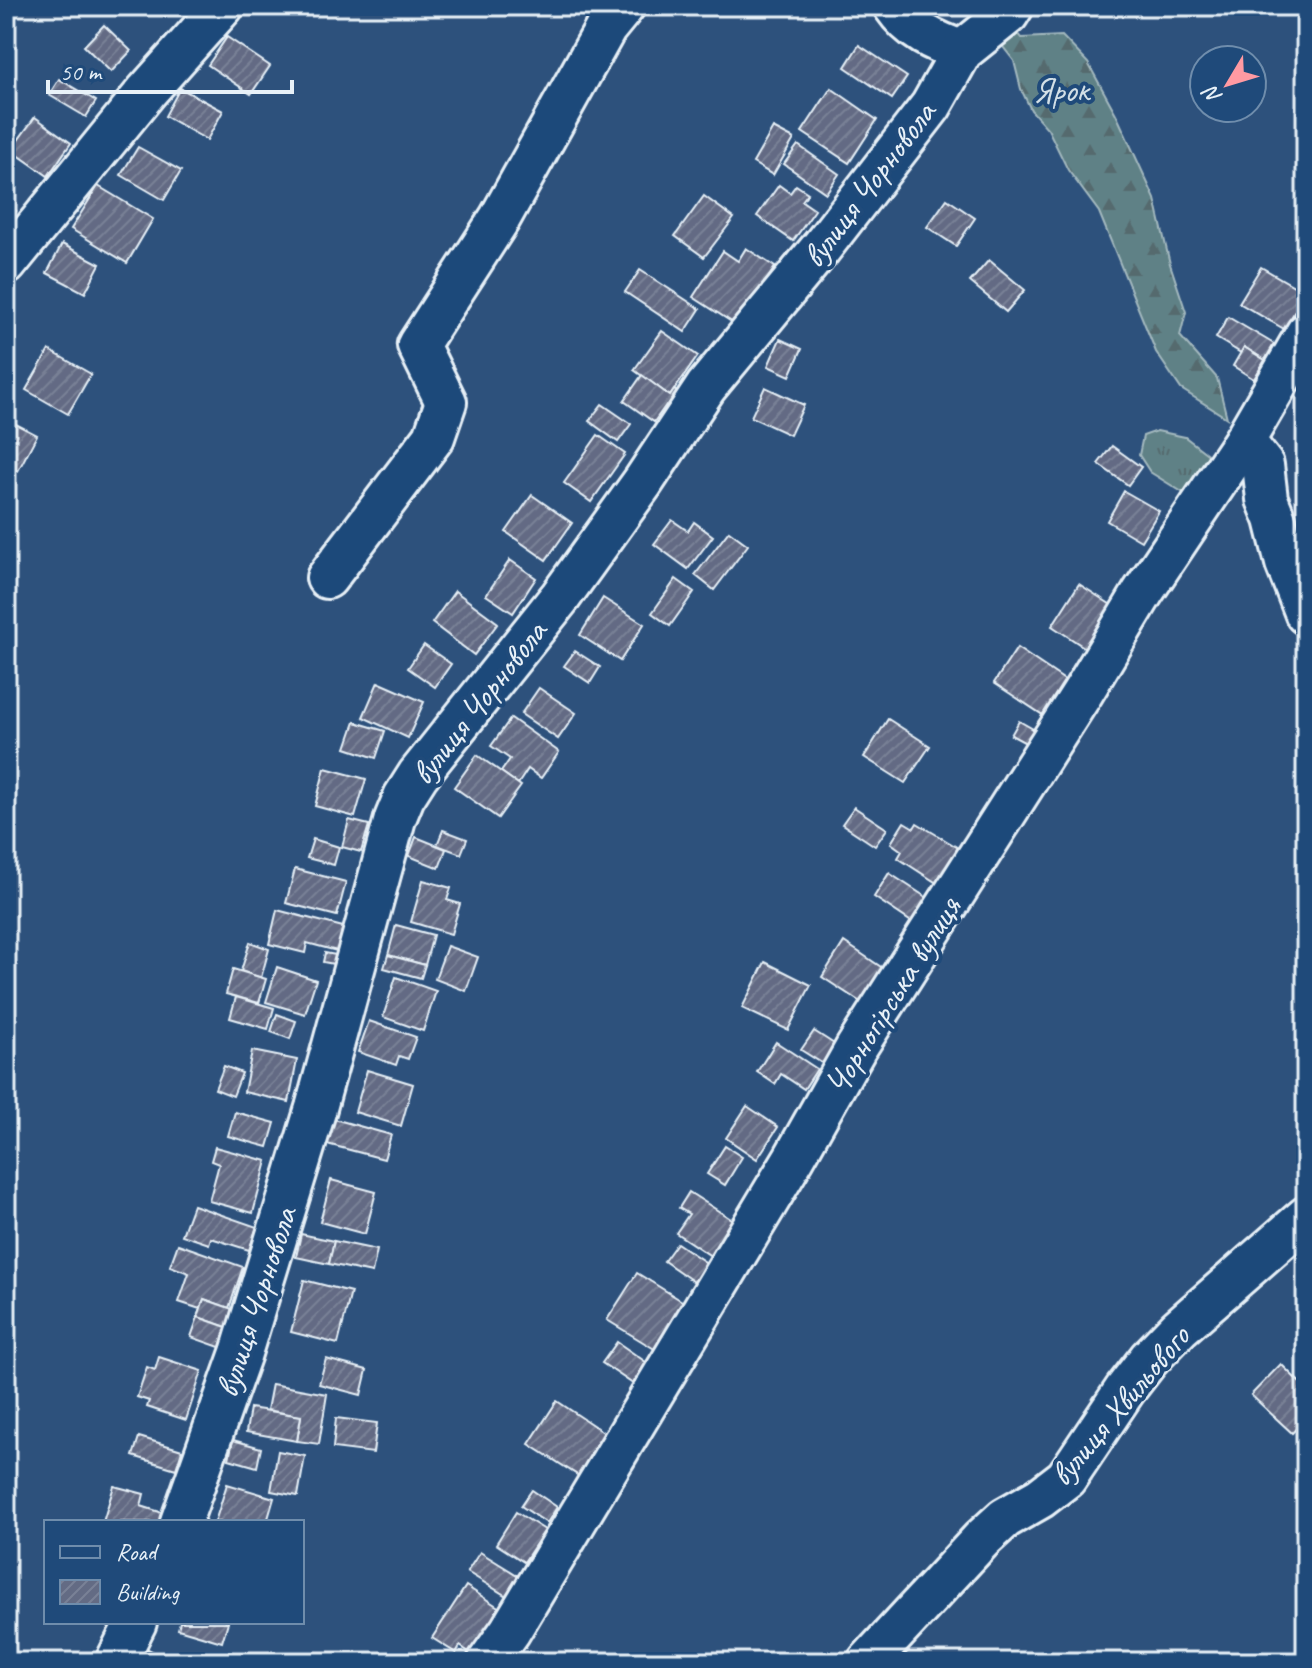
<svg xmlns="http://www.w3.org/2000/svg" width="1312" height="1668" font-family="Caveat,sans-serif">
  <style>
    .grass { fill: url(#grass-tufts); stroke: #a4b9bf; stroke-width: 2 }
    .forest { fill: url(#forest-firs); stroke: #a4b9bf; stroke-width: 2 }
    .building { fill: url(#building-hatch); stroke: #e8f1f8; stroke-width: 2 }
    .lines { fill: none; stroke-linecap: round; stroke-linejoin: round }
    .minor-casing { stroke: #e8f1f8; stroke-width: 46 }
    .minor { stroke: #1f4a7a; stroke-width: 40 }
    .labels { text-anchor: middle; stroke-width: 8; stroke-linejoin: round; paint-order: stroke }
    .park-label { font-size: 34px; fill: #d3e0e7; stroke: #1f4a7a }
    .street-label { font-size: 34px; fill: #e8f1f8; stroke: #1f4a7a }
  </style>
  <defs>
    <pattern id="grass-tufts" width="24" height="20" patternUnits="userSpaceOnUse" patternTransform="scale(2)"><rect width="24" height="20" fill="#5f8186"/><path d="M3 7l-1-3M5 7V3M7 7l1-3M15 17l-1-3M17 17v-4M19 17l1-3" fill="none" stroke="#556a6e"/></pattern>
    <pattern id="forest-firs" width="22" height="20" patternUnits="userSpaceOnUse" patternTransform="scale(2)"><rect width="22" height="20" fill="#5f8186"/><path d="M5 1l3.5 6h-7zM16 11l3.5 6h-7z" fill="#556a6e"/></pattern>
    <pattern id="building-hatch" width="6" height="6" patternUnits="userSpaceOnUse" patternTransform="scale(2)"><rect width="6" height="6" fill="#636b84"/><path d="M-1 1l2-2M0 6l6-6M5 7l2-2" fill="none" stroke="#798196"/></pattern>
  </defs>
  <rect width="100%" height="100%" fill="#2d517c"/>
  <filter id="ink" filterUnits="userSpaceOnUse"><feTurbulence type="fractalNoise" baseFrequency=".0125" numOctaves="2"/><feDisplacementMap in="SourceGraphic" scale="16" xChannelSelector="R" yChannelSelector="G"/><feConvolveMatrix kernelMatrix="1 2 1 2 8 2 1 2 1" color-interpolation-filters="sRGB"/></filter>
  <g filter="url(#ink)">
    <!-- grass -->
    <path class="grass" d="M 1157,431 L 1185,437 L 1223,466 L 1187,495 L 1150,472 L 1139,455 L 1143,436 Z"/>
    <!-- forest -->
    <path class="forest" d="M 971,6 L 997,6 L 1022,38 L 1062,36 L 1088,63 L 1116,114 L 1155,199 L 1170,264 L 1186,312 L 1180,336 L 1217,378 L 1227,418 L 1181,389 L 1156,352 L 1099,212 L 1068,170 L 1048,129 L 1031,110 L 1021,89 L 1014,61 Z"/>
    <!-- building -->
    <g class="building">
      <path d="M 152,6 L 173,6 L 165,16 Z"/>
      <path d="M 104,25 L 131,51 L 111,72 L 84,46 Z"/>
      <path d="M 227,37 L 270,66 L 251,94 L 208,65 Z"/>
      <path d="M 859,45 L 907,77 L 892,99 L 845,67 Z"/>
      <path d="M 59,79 L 96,101 L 86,117 L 49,95 Z"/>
      <path d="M 180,88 L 223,111 L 207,140 L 165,116 Z"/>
      <path d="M 831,88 L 877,120 L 849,163 L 802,132 Z"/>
      <path d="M 35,117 L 71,143 L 48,176 L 11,150 Z"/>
      <path d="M 773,128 L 794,139 L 773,175 L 753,163 Z"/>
      <path d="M 798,145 L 839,174 L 826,193 L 784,164 Z"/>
      <path d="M 138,147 L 181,171 L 164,200 L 121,175 Z"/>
      <path d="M 779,185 L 790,193 L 796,185 L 808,193 L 802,201 L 815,210 L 793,241 L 757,216 Z"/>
      <path d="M 98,186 L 153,219 L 127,263 L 71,229 Z"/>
      <path d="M 704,196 L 734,218 L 704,257 L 675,236 Z"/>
      <path d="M 947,199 L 975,218 L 956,246 L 927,227 Z"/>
      <path d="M 6,204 L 16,211 L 6,225 Z"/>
      <path d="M 62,244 L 100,264 L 85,293 L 47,273 Z"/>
      <path d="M 746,248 L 775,267 L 738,326 L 693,297 L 723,251 L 738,261 Z"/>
      <path d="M 989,260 L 1025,290 L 1006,312 L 970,282 Z"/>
      <path d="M 1261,267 L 1306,293 L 1284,329 L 1239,303 Z"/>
      <path d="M 640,270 L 700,309 L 685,332 L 625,292 Z"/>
      <path d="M 1228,317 L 1274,344 L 1265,360 L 1244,347 L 1241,353 L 1216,338 Z"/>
      <path d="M 662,331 L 698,356 L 670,396 L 634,370 Z"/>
      <path d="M 780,339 L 802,349 L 790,376 L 768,366 Z"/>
      <path d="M 1244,347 L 1265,360 L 1254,379 L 1233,366 Z"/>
      <path d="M 49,350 L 91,374 L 68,414 L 26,390 Z"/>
      <path d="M 642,375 L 670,396 L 674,390 L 682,396 L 672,410 L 666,405 L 654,422 L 624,401 Z"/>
      <path d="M 765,387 L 804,405 L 790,435 L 751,417 Z"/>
      <path d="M 602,404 L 631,424 L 618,442 L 589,421 Z"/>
      <path d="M 6,419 L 37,435 L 18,471 L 6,465 Z"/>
      <path d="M 598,435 L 625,454 L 591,502 L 564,483 Z"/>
      <path d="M 1112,446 L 1141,467 L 1128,485 L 1098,464 Z"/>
      <path d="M 1124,491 L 1159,511 L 1141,541 L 1107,521 Z"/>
      <path d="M 532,495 L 572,523 L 546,560 L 506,532 Z"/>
      <path d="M 672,520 L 688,531 L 694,522 L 713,536 L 688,569 L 654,544 Z"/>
      <path d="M 729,531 L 748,545 L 714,590 L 695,575 Z"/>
      <path d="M 510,560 L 536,578 L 513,613 L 486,595 Z"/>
      <path d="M 676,579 L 694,592 L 670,626 L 652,613 Z"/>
      <path d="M 1079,584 L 1116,608 L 1090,651 L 1052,626 Z"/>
      <path d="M 455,591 L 498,623 L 474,655 L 432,623 Z"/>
      <path d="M 603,598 L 644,624 L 620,661 L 580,635 Z"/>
      <path d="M 424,645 L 451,664 L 435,687 L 408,668 Z"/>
      <path d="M 1017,648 L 1072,685 L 1049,719 L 994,683 Z"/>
      <path d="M 575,651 L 600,667 L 590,683 L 564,666 Z"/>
      <path d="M 378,682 L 424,702 L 408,738 L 363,717 Z"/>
      <path d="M 539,688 L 576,713 L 558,739 L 521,714 Z"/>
      <path d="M 511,718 L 559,752 L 541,778 L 528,769 L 518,784 L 501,772 L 510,759 L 491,746 Z"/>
      <path d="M 888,719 L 930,746 L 905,783 L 864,757 Z"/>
      <path d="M 1019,721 L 1040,733 L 1033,747 L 1011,735 Z"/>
      <path d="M 355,722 L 385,731 L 376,758 L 346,748 Z"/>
      <path d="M 477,755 L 521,786 L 498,818 L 454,787 Z"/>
      <path d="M 325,768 L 366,779 L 355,817 L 315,806 Z"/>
      <path d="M 854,807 L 887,829 L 875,846 L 842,824 Z"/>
      <path d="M 349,820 L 369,825 L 361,852 L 342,847 Z"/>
      <path d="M 904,822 L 914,828 L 917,823 L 965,852 L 943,887 L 898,858 L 902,851 L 891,843 Z"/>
      <path d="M 443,830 L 467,839 L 461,854 L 437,845 Z"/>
      <path d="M 416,837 L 446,849 L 439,868 L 409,856 Z"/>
      <path d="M 313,839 L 339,847 L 334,865 L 307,858 Z"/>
      <path d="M 295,869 L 346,882 L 337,916 L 286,903 Z"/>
      <path d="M 889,873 L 932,901 L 916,925 L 874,897 Z"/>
      <path d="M 423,880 L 451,888 L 447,900 L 460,904 L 451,934 L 411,922 Z"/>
      <path d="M 277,910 L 343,927 L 337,951 L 307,943 L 305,953 L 269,944 Z"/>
      <path d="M 396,925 L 433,935 L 425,965 L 388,955 Z"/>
      <path d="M 250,942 L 269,949 L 261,978 L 241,971 Z"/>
      <path d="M 844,942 L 887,971 L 865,1005 L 822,977 Z"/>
      <path d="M 447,946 L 478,957 L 466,991 L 435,979 Z"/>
      <path d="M 325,953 L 336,955 L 334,964 L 323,962 Z"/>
      <path d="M 388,955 L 425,965 L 421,978 L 384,968 Z"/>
      <path d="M 765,962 L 811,985 L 788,1030 L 742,1008 Z"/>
      <path d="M 277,967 L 316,980 L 305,1014 L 266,1002 Z"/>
      <path d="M 233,969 L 266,979 L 259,1003 L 226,994 Z"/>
      <path d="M 396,977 L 436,991 L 423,1031 L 383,1017 Z"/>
      <path d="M 236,997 L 274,1008 L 268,1029 L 230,1018 Z"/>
      <path d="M 277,1014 L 296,1021 L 290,1039 L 271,1032 Z"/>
      <path d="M 369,1021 L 416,1037 L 408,1059 L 399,1056 L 396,1065 L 358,1052 Z"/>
      <path d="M 814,1031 L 845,1051 L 833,1070 L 801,1050 Z"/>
      <path d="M 776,1042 L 817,1069 L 804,1089 L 781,1074 L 775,1084 L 757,1072 Z"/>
      <path d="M 252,1051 L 297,1060 L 289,1102 L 244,1092 Z"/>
      <path d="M 224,1066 L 242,1073 L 233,1096 L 215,1089 Z"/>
      <path d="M 367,1070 L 413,1084 L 401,1126 L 355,1112 Z"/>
      <path d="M 747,1106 L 778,1127 L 757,1159 L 726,1138 Z"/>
      <path d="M 235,1112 L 275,1123 L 268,1147 L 228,1136 Z"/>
      <path d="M 334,1119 L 391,1135 L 384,1159 L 327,1144 Z"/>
      <path d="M 725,1146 L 742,1157 L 725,1185 L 707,1174 Z"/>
      <path d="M 215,1147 L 267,1161 L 253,1213 L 209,1201 L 219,1164 L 211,1161 Z"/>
      <path d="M 331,1180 L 376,1192 L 365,1234 L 320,1222 Z"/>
      <path d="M 689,1192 L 734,1221 L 711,1256 L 676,1233 L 689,1214 L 679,1208 Z"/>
      <path d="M 193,1205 L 257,1227 L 249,1250 L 211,1238 L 209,1244 L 182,1235 Z"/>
      <path d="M 301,1234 L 334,1241 L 329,1264 L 296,1257 Z"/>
      <path d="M 334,1241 L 377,1250 L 372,1273 L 329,1264 Z"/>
      <path d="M 677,1243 L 711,1266 L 697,1284 L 664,1261 Z"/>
      <path d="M 178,1244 L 243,1267 L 229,1308 L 204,1299 L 200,1309 L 179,1302 L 189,1273 L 170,1266 Z"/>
      <path d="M 637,1273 L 690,1306 L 661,1353 L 607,1320 Z"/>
      <path d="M 304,1280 L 351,1292 L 338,1344 L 291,1332 Z"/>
      <path d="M 204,1299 L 241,1312 L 235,1330 L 198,1317 Z"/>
      <path d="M 198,1317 L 235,1330 L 228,1350 L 191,1337 Z"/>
      <path d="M 617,1342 L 653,1367 L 639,1388 L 602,1363 Z"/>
      <path d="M 159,1357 L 202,1371 L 186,1420 L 147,1407 L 149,1401 L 137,1397 L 147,1367 L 155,1370 Z"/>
      <path d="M 326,1359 L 367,1370 L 361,1395 L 319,1384 Z"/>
      <path d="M 1281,1364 L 1299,1382 L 1306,1375 L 1306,1419 L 1292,1433 L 1251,1395 Z"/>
      <path d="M 272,1384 L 327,1394 L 319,1444 L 297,1441 L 301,1416 L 267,1410 Z"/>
      <path d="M 557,1401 L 606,1434 L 579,1476 L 529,1444 Z"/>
      <path d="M 250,1408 L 301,1416 L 297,1441 L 246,1432 Z"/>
      <path d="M 336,1418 L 377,1423 L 373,1453 L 333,1448 Z"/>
      <path d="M 139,1437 L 182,1450 L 176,1469 L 133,1456 Z"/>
      <path d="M 233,1440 L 261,1448 L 257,1467 L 229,1459 Z"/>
      <path d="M 278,1451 L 305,1456 L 298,1496 L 271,1491 Z"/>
      <path d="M 227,1484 L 274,1498 L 267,1522 L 215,1522 Z"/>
      <path d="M 114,1486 L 144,1494 L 141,1506 L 163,1513 L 160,1522 L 103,1522 Z"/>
      <path d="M 532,1490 L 557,1507 L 547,1523 L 521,1506 Z"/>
      <path d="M 516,1512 L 545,1530 L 524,1562 L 496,1544 Z"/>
      <path d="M 480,1552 L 530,1583 L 518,1603 L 467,1572 Z"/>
      <path d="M 466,1586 L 506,1612 L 476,1657 L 460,1646 L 456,1653 L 432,1638 Z"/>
      <path d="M 180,1622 L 228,1622 L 222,1642 L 178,1629 Z"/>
      <path d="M 146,1648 L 167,1659 L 166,1662 L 139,1662 Z"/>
    </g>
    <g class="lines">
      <!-- minor casing -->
      <g class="minor-casing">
        <g id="minor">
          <path d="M 894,6 C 911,31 935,42 962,51"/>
          <path d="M 6,264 L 147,91 L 223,6"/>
          <path d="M 1244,441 L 1263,465 L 1267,499 L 1275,519 L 1286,563 L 1306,614"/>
          <path d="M 327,578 L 434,437 L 446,402 L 418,345 L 500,218 L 606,28 L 624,6"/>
          <path d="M 181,1522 L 241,1353 L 316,1108 L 395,819 L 404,797 L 418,775 L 561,596 L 643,482 L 706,387 L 821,248 L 931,106 L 962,51 L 1008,14 L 1013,6"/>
          <path d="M 116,1662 L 136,1622"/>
          <path d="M 488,1662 L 510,1631 L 794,1158 L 856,1048 L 1083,692 L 1143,592 L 1244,441 L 1306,334"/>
          <path d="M 868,1662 L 982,1539 L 1005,1518 L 1040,1498 L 1066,1478 L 1125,1390 L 1149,1359 L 1179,1328 L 1306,1217"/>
        </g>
      </g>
      <!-- minor -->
      <use href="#minor" class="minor"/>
    </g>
  </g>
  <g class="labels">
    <!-- park labels -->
    <g class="park-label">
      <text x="1061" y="101">Ярок</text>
    </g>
    <!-- street labels -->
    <g class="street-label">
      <text transform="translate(868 184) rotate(-53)" y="12">вулиця Чорновола</text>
      <text transform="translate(478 702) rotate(-52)" y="12">вулиця Чорновола</text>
      <text transform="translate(892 995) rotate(-58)" y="12">Чорногірська вулиця</text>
      <text transform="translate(255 1302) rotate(-72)" y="12">вулиця Чорновола</text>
      <text transform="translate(1119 1405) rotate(-50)" y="12">вулиця Хвильового</text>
    </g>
  </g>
  <!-- margin -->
  <rect width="1312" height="1668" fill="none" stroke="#1f4a7a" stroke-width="32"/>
  <rect x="16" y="16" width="1280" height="1636" fill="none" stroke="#e8f1f8" stroke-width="3" filter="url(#ink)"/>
  <!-- legend -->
  <rect x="44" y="1520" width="260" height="104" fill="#1f4a7a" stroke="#6f8dac" stroke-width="2"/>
  <rect x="60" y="1546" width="40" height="12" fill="#1f4a7a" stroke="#6f8dac" stroke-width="2"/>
  <text x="116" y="1560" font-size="24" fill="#e8f1f8">Road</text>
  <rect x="60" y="1580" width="40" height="24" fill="url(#building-hatch)" stroke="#6f8dac" stroke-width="2"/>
  <text x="116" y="1600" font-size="24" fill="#e8f1f8">Building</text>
  <!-- north arrow -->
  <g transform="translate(1228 84) rotate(232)"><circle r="38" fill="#1f4a7a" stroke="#6f8dac" stroke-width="2"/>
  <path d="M0-6L14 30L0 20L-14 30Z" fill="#ff9aa2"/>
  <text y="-12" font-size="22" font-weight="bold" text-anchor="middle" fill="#e8f1f8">N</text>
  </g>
  <!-- scale -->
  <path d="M48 80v12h244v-12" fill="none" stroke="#e8f1f8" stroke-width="4"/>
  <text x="60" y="80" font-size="24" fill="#e8f1f8" stroke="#1f4a7a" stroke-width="6" paint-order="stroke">50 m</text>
</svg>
